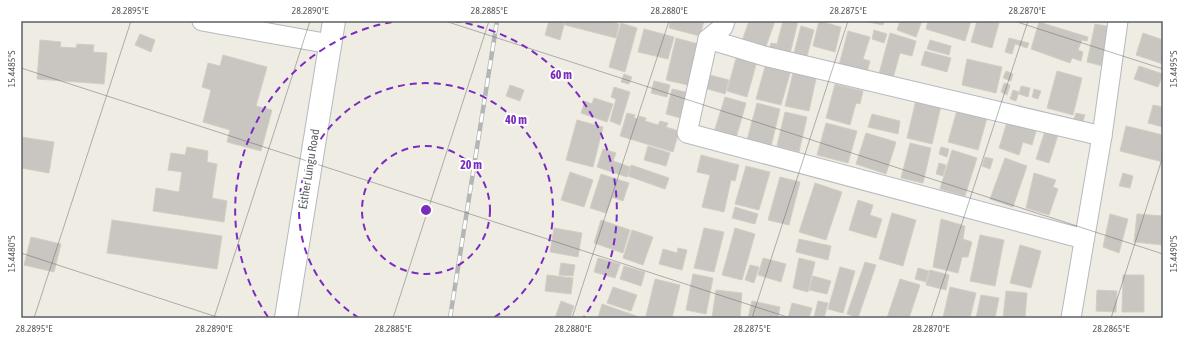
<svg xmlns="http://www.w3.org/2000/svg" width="1184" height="339" font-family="'Asap Condensed',sans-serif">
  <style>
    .building { fill: #c9c6c1; stroke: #d3cec2 }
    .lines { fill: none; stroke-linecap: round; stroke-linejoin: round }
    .minor-casing { stroke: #b6b9be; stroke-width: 21 }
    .tertiary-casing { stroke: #b6b9be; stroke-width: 24 }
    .minor { stroke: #fff; stroke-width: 19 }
    .tertiary { stroke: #fff; stroke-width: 22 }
    .rail-casing { stroke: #b4b5b5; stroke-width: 4.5 }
    .rail { stroke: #fff; stroke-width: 3; stroke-dasharray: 9; stroke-linecap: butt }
    .ticks { fill: none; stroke: #5b5f64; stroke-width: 1; stroke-opacity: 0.45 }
    .ring { fill: none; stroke: #7b2cbf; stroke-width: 2; stroke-dasharray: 7 5 }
    .labels { text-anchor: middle; stroke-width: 4; stroke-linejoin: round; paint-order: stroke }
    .street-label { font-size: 12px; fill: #5b5f64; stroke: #fff }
    .centre { fill: #7b2cbf; stroke: #fff; stroke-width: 2 }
    .ring-label { font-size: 12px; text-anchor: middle; font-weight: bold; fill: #7b2cbf; stroke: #fff; stroke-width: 4; stroke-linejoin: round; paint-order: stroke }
    .neatline { fill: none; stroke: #5b5f64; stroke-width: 1.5 }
    .ticks-label { font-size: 10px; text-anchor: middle; fill: #5b5f64 }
  </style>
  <rect width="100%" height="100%" fill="#eeece3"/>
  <!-- building -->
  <g class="building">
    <path d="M 549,21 L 565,21 L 560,40 L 545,35 Z"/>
    <path d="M 566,21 L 608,21 L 619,24 L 616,38 L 565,25 Z"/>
    <path d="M 670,21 L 704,21 L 700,36 L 669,28 Z"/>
    <path d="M 749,21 L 775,21 L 764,52 L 741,44 Z"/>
    <path d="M 783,21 L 798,21 L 789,58 L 768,53 L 771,43 L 777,44 Z"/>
    <path d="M 819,21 L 841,27 L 835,52 L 813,46 Z"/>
    <path d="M 864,21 L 884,21 L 883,25 Z"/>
    <path d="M 900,21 L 922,21 L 916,37 L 897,30 Z"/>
    <path d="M 928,21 L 971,21 L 965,41 L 926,29 Z"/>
    <path d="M 977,21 L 993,21 L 999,23 L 992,48 L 971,42 Z"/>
    <path d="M 1039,22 L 1088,37 L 1087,41 L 1082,40 L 1078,50 L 1083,52 L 1081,61 L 1072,58 L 1070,63 L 1031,49 Z"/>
    <path d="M 621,23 L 637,28 L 625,72 L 609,67 Z"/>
    <path d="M 1095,24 L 1111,27 L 1103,66 L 1087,62 Z"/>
    <path d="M 801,26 L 814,30 L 806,60 L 793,57 Z"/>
    <path d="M 644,29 L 674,37 L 668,59 L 638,52 Z"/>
    <path d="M 874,30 L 887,34 L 884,43 L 872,39 Z"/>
    <path d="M 848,31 L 870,37 L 863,59 L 870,61 L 866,76 L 838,69 Z"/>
    <path d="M 890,33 L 916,41 L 912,56 L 900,53 L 893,78 L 879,74 Z"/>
    <path d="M 1143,33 L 1163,40 L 1163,64 L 1136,55 Z"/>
    <path d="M 140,34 L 155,40 L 151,52 L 135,45 Z"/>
    <path d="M 676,38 L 702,45 L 692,86 L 666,80 Z"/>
    <path d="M 1009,38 L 1029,43 L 1027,48 L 1015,44 L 1012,54 L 1005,52 Z"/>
    <path d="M 40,40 L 61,42 L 60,47 L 76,48 L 77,44 L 94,45 L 93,52 L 107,53 L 104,84 L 37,79 Z"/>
    <path d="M 930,40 L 951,46 L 949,55 L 927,49 Z"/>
    <path d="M 925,51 L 951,58 L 947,72 L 921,65 Z"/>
    <path d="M 223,55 L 267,67 L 256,106 L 272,110 L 261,151 L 227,142 L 230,130 L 203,122 L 211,90 L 202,87 L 208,63 L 220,66 Z"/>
    <path d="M 737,55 L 757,61 L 747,97 L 727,91 Z"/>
    <path d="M 967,59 L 1002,67 L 996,93 L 962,85 Z"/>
    <path d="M 766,63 L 791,70 L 781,105 L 756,99 Z"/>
    <path d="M 1139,66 L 1163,74 L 1158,87 L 1134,79 Z"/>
    <path d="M 794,69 L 817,74 L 809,111 L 785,106 Z"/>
    <path d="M 1006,71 L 1013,74 L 1011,81 L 1003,78 Z"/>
    <path d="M 1057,71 L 1082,78 L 1073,115 L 1047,108 Z"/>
    <path d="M 624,74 L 632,77 L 629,84 L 621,82 Z"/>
    <path d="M 706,74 L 729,80 L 725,94 L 701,87 Z"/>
    <path d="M 654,81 L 670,85 L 667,97 L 651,93 Z"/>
    <path d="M 1004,83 L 1010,85 L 1007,95 L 1001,92 Z"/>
    <path d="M 835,84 L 863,91 L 860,104 L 856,103 L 850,125 L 826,118 Z"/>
    <path d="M 510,85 L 524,90 L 520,101 L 506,96 Z"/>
    <path d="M 1021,86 L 1030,88 L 1028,97 L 1019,94 Z"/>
    <path d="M 614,87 L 630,92 L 620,125 L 610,121 L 616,99 L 611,97 Z"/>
    <path d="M 672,89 L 690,93 L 684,119 L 666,114 Z"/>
    <path d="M 1034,89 L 1041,91 L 1038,99 L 1032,97 Z"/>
    <path d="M 1013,90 L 1019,92 L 1016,101 L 1010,99 Z"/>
    <path d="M 725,97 L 746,103 L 736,138 L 714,132 Z"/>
    <path d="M 594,98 L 613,104 L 607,122 L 581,113 L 585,101 L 592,104 Z"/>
    <path d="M 916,100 L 941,106 L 932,144 L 907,138 Z"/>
    <path d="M 757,103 L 780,109 L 771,146 L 747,140 Z"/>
    <path d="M 1153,105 L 1163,107 L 1163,127 L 1148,123 Z"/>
    <path d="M 957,110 L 987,118 L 978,150 L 948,142 Z"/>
    <path d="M 785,112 L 807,117 L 799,152 L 777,146 Z"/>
    <path d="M 627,113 L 635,115 L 634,118 L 638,119 L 639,116 L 646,118 L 645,121 L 658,125 L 660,121 L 668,123 L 666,127 L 679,131 L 673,152 L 620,136 Z"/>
    <path d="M 1076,113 L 1085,115 L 1083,121 L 1074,119 Z"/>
    <path d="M 872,114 L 900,121 L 898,134 L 868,127 Z"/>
    <path d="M 1008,119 L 1037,128 L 1032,145 L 1023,142 L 1019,155 L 999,148 Z"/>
    <path d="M 577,120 L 603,127 L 593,167 L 566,160 Z"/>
    <path d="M 826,123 L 857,131 L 848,163 L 817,155 Z"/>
    <path d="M 1126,126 L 1163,135 L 1163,162 L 1120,151 Z"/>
    <path d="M 1045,131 L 1058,135 L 1049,163 L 1036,159 Z"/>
    <path d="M 866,133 L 896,142 L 886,174 L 856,164 Z"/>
    <path d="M 21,137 L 54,142 L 49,173 L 21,168 Z"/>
    <path d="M 910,143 L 931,148 L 923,183 L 901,178 Z"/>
    <path d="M 648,146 L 670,153 L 666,166 L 644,160 Z"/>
    <path d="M 187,147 L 208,151 L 207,162 L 217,164 L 212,198 L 227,201 L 224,222 L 153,211 L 156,188 L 179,192 L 182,172 L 168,170 L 171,153 L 185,155 Z"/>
    <path d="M 941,147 L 949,149 L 947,157 L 939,154 Z"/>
    <path d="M 603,149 L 616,153 L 613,161 L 630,167 L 627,177 L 597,167 Z"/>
    <path d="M 952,150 L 977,158 L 965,196 L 940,189 Z"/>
    <path d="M 701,155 L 739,165 L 735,181 L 731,180 L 724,212 L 702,207 L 710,175 L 697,172 Z"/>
    <path d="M 985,157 L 993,159 L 990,169 L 982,166 Z"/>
    <path d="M 1005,158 L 1027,166 L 1013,207 L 990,199 Z"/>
    <path d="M 939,163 L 946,165 L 943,176 L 936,174 Z"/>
    <path d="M 631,165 L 669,178 L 665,189 L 628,176 Z"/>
    <path d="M 746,166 L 770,172 L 759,210 L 735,204 Z"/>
    <path d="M 570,172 L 593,180 L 584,207 L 561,200 Z"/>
    <path d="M 1034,173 L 1056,180 L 1053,187 L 1058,189 L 1049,215 L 1026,208 Z"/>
    <path d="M 1123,173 L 1133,176 L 1130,188 L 1119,186 Z"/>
    <path d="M 601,174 L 629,183 L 623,201 L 612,197 L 606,213 L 590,208 Z"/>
    <path d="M 780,177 L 800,182 L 789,225 L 768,220 Z"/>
    <path d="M 815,183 L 842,192 L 826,240 L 799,232 Z"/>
    <path d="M 858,200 L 873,205 L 870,215 L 882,219 L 876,238 L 849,230 Z"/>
    <path d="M 735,207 L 758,214 L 755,224 L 732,218 Z"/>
    <path d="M 892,213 L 916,220 L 903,266 L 879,259 Z"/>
    <path d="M 1110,214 L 1128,219 L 1119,253 L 1103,247 Z"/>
    <path d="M 1137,214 L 1163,216 L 1163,245 L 1134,242 Z"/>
    <path d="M 941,219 L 965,226 L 963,239 L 972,242 L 968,257 L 962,257 L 958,273 L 933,267 Z"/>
    <path d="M 112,220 L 222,236 L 217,269 L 107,253 Z"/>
    <path d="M 601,220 L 630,230 L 623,253 L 594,243 Z"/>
    <path d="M 554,228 L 582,233 L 578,257 L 550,252 Z"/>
    <path d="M 704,228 L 724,232 L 714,272 L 694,268 Z"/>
    <path d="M 735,228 L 755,234 L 742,280 L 722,275 Z"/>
    <path d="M 632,230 L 653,237 L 643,265 L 623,258 Z"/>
    <path d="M 980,235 L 1004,240 L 995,286 L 970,281 Z"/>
    <path d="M 31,237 L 61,244 L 54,272 L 24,265 Z"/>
    <path d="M 799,239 L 831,246 L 828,260 L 796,252 Z"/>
    <path d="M 1020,245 L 1041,251 L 1031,288 L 1010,283 Z"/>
    <path d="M 678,248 L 687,250 L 682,270 L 659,264 L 663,249 L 677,253 Z"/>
    <path d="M 598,258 L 620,264 L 615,278 L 594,272 Z"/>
    <path d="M 763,258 L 786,264 L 781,282 L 758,275 Z"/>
    <path d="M 799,258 L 815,262 L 808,292 L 793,288 Z"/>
    <path d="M 865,262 L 876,265 L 858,318 L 847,314 Z"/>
    <path d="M 561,263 L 575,265 L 573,276 L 559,275 Z"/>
    <path d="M 750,265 L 759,267 L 754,283 L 745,280 Z"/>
    <path d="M 624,266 L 645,272 L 641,286 L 620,279 Z"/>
    <path d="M 840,267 L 855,271 L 843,313 L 828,309 Z"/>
    <path d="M 918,268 L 929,271 L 926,282 L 915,279 Z"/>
    <path d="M 930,270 L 949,275 L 946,290 L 926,285 Z"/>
    <path d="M 693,274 L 713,278 L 706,314 L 686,310 Z"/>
    <path d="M 547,275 L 573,278 L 571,294 L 545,291 Z"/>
    <path d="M 1123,275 L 1144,275 L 1144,312 L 1122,312 Z"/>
    <path d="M 813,276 L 831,281 L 827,294 L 809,290 Z"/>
    <path d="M 655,279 L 680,285 L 672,318 L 653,318 L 646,316 Z"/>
    <path d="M 900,279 L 920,285 L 909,318 L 887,318 Z"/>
    <path d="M 613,287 L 637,295 L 631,311 L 607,303 Z"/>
    <path d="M 950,287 L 976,293 L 970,318 L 943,318 Z"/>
    <path d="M 716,290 L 742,293 L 740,318 L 712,318 Z"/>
    <path d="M 1097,290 L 1117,291 L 1116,312 L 1096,311 Z"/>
    <path d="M 1006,291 L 1027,293 L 1025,318 L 1003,318 Z"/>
    <path d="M 981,295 L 999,298 L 995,318 L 976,318 Z"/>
    <path d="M 561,301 L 574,306 L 570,318 L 555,318 Z"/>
    <path d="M 752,301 L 780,307 L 778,318 L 748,318 Z"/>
    <path d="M 818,301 L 828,303 L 824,318 L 814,317 Z"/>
    <path d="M 792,303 L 812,308 L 809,318 L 788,318 Z"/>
    <path d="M 602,304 L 639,317 L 639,318 L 598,318 Z"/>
  </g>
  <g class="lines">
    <!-- minor casing -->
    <g class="minor-casing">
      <g id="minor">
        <path d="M 202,21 L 330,44"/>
        <path d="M 725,21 L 723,27 L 708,39 L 687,133 L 1084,239"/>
        <path d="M 708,39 L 764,56 L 1102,136"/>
        <path d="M 1071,318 L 1102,136 L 1118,21"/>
      </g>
    </g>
    <!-- tertiary casing -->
    <g class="tertiary-casing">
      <path id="tertiary" d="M 286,318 L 334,21"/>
    </g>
    <!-- minor -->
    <use href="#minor" class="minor"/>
    <!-- tertiary -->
    <use href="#tertiary" class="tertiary"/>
    <!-- rail casing -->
    <g class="rail-casing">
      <path id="rail" d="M 450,318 L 497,21"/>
    </g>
    <!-- rail -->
    <use href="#rail" class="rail"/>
  </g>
  <!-- ticks -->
  <path class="ticks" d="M 445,21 L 1163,254M 1014,21 L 1163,69M 21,68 L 790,318M 21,253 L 220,318M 34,318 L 131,21M 214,318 L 310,21M 393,318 L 489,21M 572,318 L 669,21M 752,318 L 848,21M 931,318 L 1028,21M 1111,318 L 1163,156"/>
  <!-- distance rings -->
  <g class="ring">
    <circle cx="426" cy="210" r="64"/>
    <path d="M359 318A127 127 0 1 1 493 318"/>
    <path d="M268 317A191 191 0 0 1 398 21M454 21A191 191 0 0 1 584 317"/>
  </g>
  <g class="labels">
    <!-- street labels -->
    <g class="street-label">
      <text transform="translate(309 169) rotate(-81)" y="4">Esther Lungu Road</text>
    </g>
  </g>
  <circle cx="426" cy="210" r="6" class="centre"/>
  <g class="ring-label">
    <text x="561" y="79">60 m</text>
    <text x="516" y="124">40 m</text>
    <text x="471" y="169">20 m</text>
  </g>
  <!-- border -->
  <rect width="1184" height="339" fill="none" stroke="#ffffff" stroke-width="44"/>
  <rect x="22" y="22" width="1140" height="295" class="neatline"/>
  <g class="ticks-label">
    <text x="130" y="14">28.2895°E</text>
    <text x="310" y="14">28.2890°E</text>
    <text x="489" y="14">28.2885°E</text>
    <text x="669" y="14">28.2880°E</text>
    <text x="848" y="14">28.2875°E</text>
    <text x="1027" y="14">28.2870°E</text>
    <text transform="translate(11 69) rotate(-90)" y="4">15.4485°S</text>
    <text transform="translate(1173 69) rotate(-90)" y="4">15.4495°S</text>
    <text transform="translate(11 254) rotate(-90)" y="4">15.4480°S</text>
    <text transform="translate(1173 254) rotate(-90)" y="4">15.4490°S</text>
    <text x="34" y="332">28.2895°E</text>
    <text x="214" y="332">28.2890°E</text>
    <text x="393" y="332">28.2885°E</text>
    <text x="573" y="332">28.2880°E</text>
    <text x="752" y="332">28.2875°E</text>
    <text x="931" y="332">28.2870°E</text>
    <text x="1111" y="332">28.2865°E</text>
  </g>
</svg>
